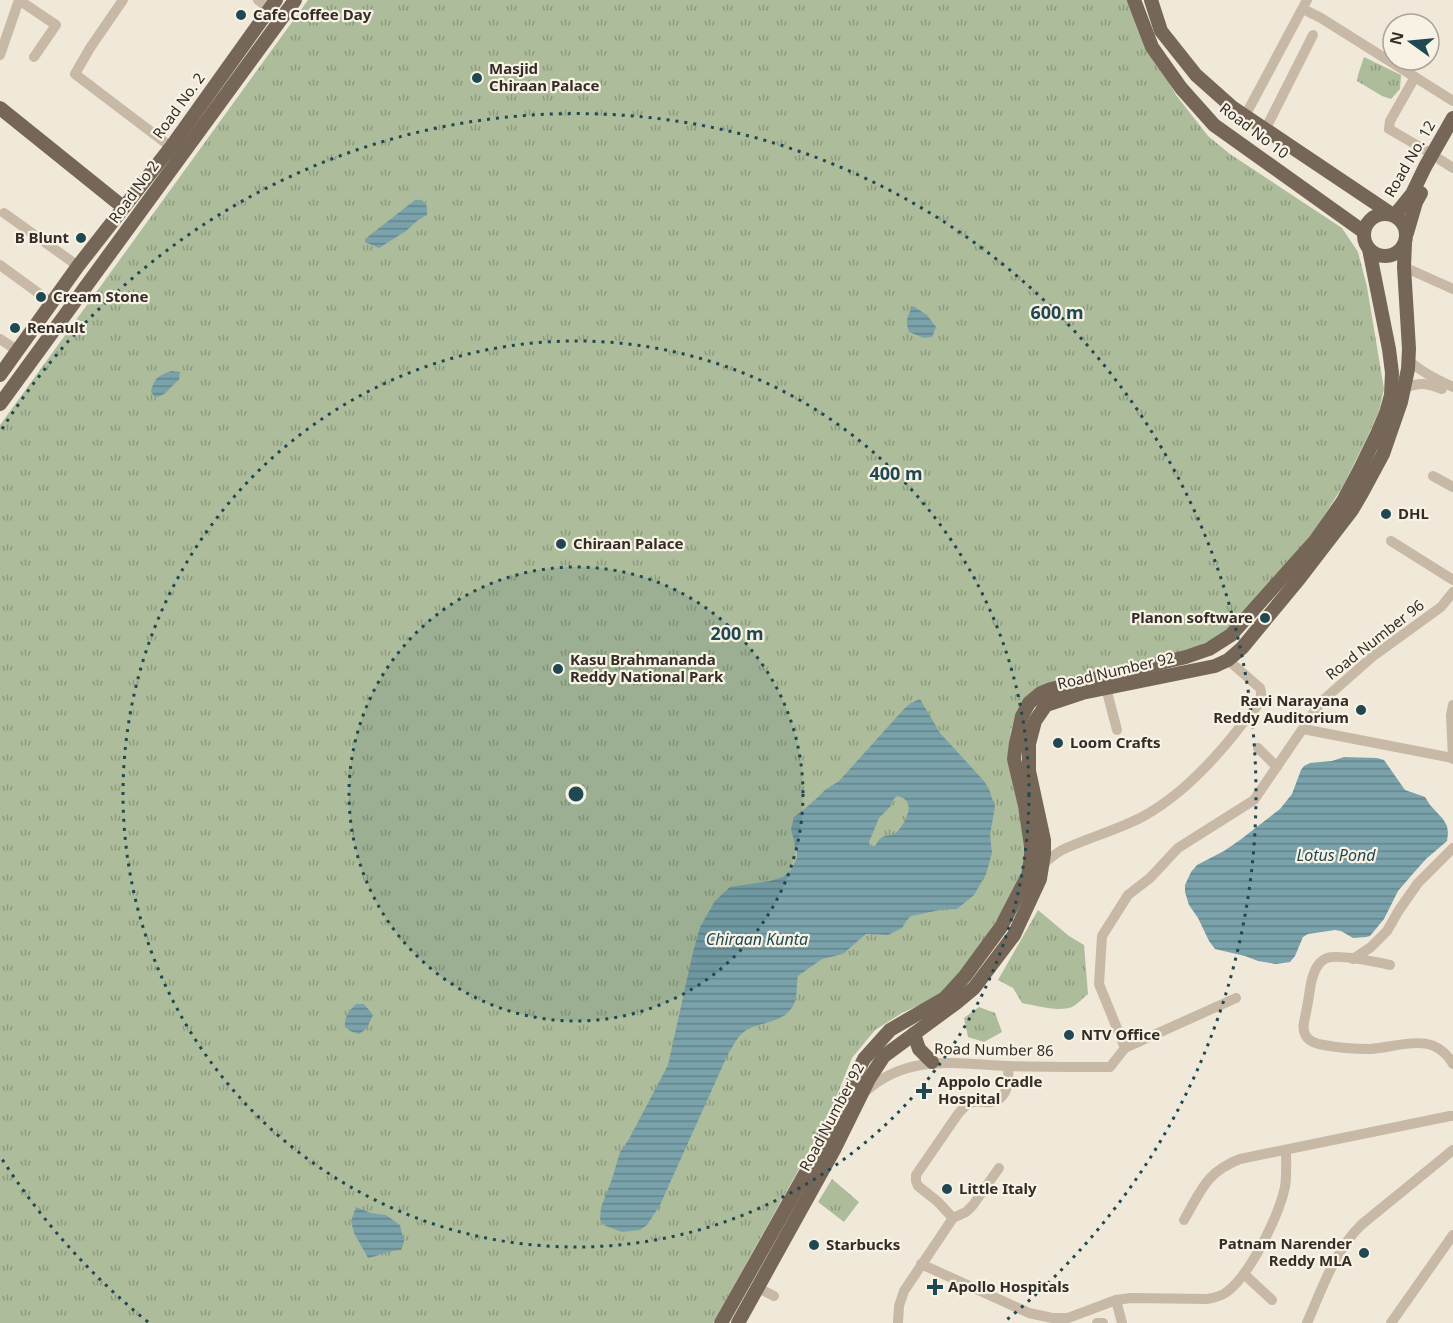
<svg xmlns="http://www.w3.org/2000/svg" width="1453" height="1323" font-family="'Noto Sans',sans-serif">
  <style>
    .park { fill: url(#park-tufts) }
    .water { fill: url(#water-rules); fill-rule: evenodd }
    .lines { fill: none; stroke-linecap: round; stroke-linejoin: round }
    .minor { stroke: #c7b9a6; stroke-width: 10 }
    .major { stroke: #756658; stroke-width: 14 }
    .ring { fill: none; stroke: #1f4852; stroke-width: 3; stroke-dasharray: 3 6 }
    .poi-dot { fill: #1f4852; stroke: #f8f2e5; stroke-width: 2 }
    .labels { text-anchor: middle; stroke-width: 4.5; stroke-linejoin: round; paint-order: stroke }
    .poi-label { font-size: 15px; font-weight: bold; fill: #332c27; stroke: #f8f2e5; text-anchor: start }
    .street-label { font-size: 15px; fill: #332c27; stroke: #f8f2e5 }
    .water-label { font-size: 16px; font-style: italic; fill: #1f4852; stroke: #f8f2e5 }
    .centre { fill: #1f4852; stroke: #f8f2e5; stroke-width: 3 }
    .ring-label { font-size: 18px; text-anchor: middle; font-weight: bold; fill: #1f4852; stroke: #f8f2e5; stroke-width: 4.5; stroke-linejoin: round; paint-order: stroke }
  </style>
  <defs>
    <pattern id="park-tufts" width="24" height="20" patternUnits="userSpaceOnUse" patternTransform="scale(1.5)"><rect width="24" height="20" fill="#adbd9b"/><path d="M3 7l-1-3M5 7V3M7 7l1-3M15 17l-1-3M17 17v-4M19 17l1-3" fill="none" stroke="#8d9a7e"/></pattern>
    <pattern id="water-rules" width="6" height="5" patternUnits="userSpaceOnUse" patternTransform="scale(1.5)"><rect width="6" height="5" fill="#7aa2ab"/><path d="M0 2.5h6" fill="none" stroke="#65848b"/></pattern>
  </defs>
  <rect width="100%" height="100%" fill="#f0e8d9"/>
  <!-- park -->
  <g class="park">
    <path d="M 308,0 L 1133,0 L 1146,42 L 1176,95 L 1208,136 L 1230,154 L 1342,228 L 1358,252 L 1367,287 L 1384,389 L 1379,411 L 1367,438 L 1343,486 L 1313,533 L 1227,632 L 1190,650 L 1041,688 L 1028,695 L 1017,710 L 1011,730 L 1008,755 L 1025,842 L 1024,863 L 1018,882 L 1000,915 L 981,945 L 962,972 L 937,997 L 902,1013 L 875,1030 L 852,1058 L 829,1115 L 713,1323 L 0,1323 L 0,425 Z"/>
    <path d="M 1364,57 L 1401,75 L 1400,89 L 1391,99 L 1382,96 L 1357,81 L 1358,75 Z"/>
    <path d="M 1038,910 L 1069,936 L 1084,945 L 1088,994 C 1083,998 1078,1004 1072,1007 C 1057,1012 1038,1006 1022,1003 L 1013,988 L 998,980 Z"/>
    <path d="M 979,1007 L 995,1013 L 1002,1032 L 984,1042 L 968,1037 L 964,1018 Z"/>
    <path d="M 832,1179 L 859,1202 L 844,1222 L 818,1202 Z"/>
  </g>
  <!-- water -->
  <g class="water">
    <path d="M 415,200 C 426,199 428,206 427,215 L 417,221 L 406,231 L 379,248 L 365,242 L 365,239 Z"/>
    <path d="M 913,306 L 927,315 L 936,327 L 932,337 L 924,338 L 909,332 C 905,321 907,316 913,306 Z"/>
    <path d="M 171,371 L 180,372 L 179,380 C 171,385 166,397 155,397 L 151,392 C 154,378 158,376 171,371 Z"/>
    <path d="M 920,699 L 940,733 L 984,781 L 989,789 L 995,807 L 990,835 L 992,853 L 986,874 L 974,895 L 957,909 L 940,910 L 911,916 L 907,920 L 902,928 L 888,935 L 866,934 L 843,954 L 822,959 L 798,976 C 796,985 798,996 794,1004 C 784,1024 761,1021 745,1031 C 737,1036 733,1047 728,1054 L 660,1205 L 647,1225 L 640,1230 L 622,1232 L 606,1226 L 602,1223 L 600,1219 L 601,1207 L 612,1179 L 620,1152 L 629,1139 L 668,1065 L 693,952 L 700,927 L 715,901 L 730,887 L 770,881 L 783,877 L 790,871 L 797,858 L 797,852 L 791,829 L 794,817 L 813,802 L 825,790 L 839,781 L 904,709 L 911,703 ZM 897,796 C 917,800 907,820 898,831 C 893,837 886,834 881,838 C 878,840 877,843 875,846 L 870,846 L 869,842 L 879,818 L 890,807 L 893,800 Z"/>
    <path d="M 1344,757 L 1377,758 L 1384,760 L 1405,790 L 1425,797 L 1430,805 L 1443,819 L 1447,826 L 1448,833 L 1447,841 L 1426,859 L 1410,877 L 1398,891 L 1384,919 L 1370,936 L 1366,937 L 1353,938 L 1341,931 L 1335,930 L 1308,934 L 1303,937 L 1295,956 L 1290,962 L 1276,964 L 1258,961 L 1245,956 L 1215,949 L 1209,941 L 1198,918 L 1189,905 L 1185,892 L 1185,885 L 1191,872 L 1197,865 L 1224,851 L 1240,840 L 1280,809 L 1292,794 L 1301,770 L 1304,766 L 1310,763 L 1332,761 Z"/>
    <path d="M 356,1004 L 364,1004 L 373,1015 L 367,1028 L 359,1034 L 350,1031 L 345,1027 C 344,1016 349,1011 356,1004 Z"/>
    <path d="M 356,1207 L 371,1213 L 386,1215 L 400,1225 L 404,1242 L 401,1250 C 390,1250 379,1256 368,1258 L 354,1233 L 351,1221 Z"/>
  </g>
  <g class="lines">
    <!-- minor -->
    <g class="minor">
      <path d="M 19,0 L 56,25 L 34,57"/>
      <path d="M 123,0 L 90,48 L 75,74 L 171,147"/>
      <path d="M 258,0 L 270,9"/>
      <path d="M 1303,9 L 1321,18 L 1453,101"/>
      <path d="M 0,55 L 19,0"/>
      <path d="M 1415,77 L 1390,121 L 1389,129 L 1432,154"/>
      <path d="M 1245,116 L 1307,0"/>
      <path d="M 1265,130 L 1313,35"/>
      <path d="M 1439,159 L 1453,168"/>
      <path d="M 4,213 L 78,266"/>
      <path d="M 0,265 L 52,303"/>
      <path d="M 1404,267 L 1453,289"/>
      <path d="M 0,339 L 18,351"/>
      <path d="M 1409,361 C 1422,372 1437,380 1453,387"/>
      <path d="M 1404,388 C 1420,382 1426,383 1442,389"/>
      <path d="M 1433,476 L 1453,487"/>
      <path d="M 1391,541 L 1453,580"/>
      <path d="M 1106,688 L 1117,730"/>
      <path d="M 1453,705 L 1451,715 L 1453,759"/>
      <path d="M 1303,729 L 1453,758"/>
      <path d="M 1258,748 L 1277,767"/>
      <path d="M 1043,864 C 1049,859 1055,854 1062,850 C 1088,838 1117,830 1142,817 C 1181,796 1217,757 1243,723 C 1251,713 1265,702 1260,688 L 1228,660"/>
      <path d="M 1353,959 L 1371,947 L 1387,931 L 1399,910 L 1418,883 L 1453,848"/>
      <path d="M 1390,965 C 1376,962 1339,954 1327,958 C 1323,959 1322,961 1319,964 C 1310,975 1310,994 1307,1007 C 1306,1016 1301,1027 1305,1034 C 1308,1042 1317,1044 1324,1045 C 1339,1048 1354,1049 1370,1049 C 1401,1047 1433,1030 1453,1064"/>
      <path d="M 1125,1048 L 1099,984 L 1102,936 L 1128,895 L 1150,878 L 1178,848 L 1254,800 L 1321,702 L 1372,657 L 1441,607 L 1453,592"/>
      <path d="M 866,1091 C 909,1053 956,1064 1007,1066 C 1042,1067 1076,1067 1110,1067 L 1125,1048 L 1236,998"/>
      <path d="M 953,1218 L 966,1212 L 973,1205 L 999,1168"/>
      <path d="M 1184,1220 C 1201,1191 1206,1172 1240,1159 L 1450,1116 L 1453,1116"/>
      <path d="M 921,1264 L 1029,1313 L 1052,1318 L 1068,1318 L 1116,1300 L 1131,1298 L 1207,1299 C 1214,1298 1222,1296 1228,1291 C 1251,1273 1279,1215 1285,1187 C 1287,1175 1286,1162 1286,1150"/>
      <path d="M 1244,1274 L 1272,1300"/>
      <path d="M 758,1288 L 774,1296"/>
      <path d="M 1116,1300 L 1122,1323"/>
      <path d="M 898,1323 L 899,1306 L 904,1291 L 953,1218 L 937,1201 L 918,1186 L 916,1181 L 916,1175 L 958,1114 C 962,1109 966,1104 973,1102 C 979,1101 986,1103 992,1102 C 1009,1098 1009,1079 1008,1066"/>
      <path d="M 1097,1323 L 1103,1323"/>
      <path d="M 1307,1323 C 1322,1289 1334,1252 1361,1225 L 1453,1150"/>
      <path d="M 1391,1323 L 1453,1235"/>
    </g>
    <!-- major -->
    <g class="major">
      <path d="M 1134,0 L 1152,47 L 1181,88 L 1214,125 L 1364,232"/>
      <path d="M 1151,0 L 1161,31 L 1196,75 L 1232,107 L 1390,213"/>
      <path d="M 0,108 L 123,207"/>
      <circle cx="1385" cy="235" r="21"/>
      <path d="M 1397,216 L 1399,210 L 1412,194 L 1425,167 L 1453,118"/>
      <path d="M 1407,233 L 1416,202 L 1421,193"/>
      <path d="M 0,375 L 78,266 L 171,147 L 276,0"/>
      <path d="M 0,404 L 295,0"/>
      <path d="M 914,1034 L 919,1049 L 932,1062"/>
      <path d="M 721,1323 L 823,1142 L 864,1059 L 890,1030 L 945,998 L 965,976 L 1001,927 L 1028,875 L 1031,858 L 1031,846 L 1025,806 L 1014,759 L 1016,743 L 1022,716 L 1029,703 L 1041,693 L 1051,689 L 1186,657 L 1209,649 L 1231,635 L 1315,541 L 1343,501 L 1360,469 L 1377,434 L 1386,413 L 1391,395 L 1392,373 L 1389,349 L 1369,249"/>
      <path d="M 738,1323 L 835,1148 L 869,1079 L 884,1056 L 956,1003 L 974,988 L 1014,935 L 1040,879 L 1044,854 L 1044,840 L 1029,771 L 1029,744 L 1035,721 L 1046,705 L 1082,693 L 1215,666 L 1228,660 L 1242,648 L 1299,579 L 1352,510 L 1362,493 L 1383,454 L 1401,402 L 1408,369 L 1409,349 L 1404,267 L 1405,243"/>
    </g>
  </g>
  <!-- distance rings -->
  <circle cx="576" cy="794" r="227" fill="#1f4852" fill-opacity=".12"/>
  <g class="ring">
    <circle cx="576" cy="794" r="227"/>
    <circle cx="576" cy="794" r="453"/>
    <path d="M148 1322A680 680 0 0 1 2 1159M2 429A680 680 0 1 1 1004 1322"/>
  </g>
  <!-- markers -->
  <g class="poi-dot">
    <circle cx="241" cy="15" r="6"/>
    <circle cx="477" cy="78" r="6"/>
    <circle cx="81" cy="238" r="6"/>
    <circle cx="41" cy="297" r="6"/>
    <circle cx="15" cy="328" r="6"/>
    <circle cx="1386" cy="514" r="6"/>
    <circle cx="561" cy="544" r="6"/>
    <circle cx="1265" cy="618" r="6"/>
    <circle cx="558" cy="669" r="6"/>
    <circle cx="1361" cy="710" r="6"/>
    <circle cx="1058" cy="743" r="6"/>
    <circle cx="1069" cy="1035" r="6"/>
    <path d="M921 1082h6v6h6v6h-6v6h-6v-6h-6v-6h6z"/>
    <circle cx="947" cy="1189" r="6"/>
    <circle cx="814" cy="1245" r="6"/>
    <circle cx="1364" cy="1253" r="6"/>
    <path d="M932 1278h6v6h6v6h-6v6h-6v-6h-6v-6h6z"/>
  </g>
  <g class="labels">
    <!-- poi labels -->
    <g class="poi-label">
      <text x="253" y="20">Cafe Coffee Day</text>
      <text x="489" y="74">Masjid<tspan x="489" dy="17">Chiraan Palace</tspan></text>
      <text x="69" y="243" text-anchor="end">B Blunt</text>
      <text x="53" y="302">Cream Stone</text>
      <text x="27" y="333">Renault</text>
      <text x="1398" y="519">DHL</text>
      <text x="573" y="549">Chiraan Palace</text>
      <text x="1253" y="623" text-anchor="end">Planon software</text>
      <text x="570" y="665">Kasu Brahmananda<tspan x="570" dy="17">Reddy National Park</tspan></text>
      <text x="1349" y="706" text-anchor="end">Ravi Narayana<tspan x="1349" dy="17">Reddy Auditorium</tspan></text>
      <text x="1070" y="748">Loom Crafts</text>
      <text x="1081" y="1040">NTV Office</text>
      <text x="938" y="1087">Appolo Cradle<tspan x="938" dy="17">Hospital</tspan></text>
      <text x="959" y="1194">Little Italy</text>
      <text x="1352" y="1249" text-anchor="end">Patnam Narender<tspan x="1352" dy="17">Reddy MLA</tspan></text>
      <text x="826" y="1250">Starbucks</text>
      <text x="948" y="1292">Apollo Hospitals</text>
    </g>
    <!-- street labels -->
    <g class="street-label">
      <text transform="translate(179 106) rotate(-54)" y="5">Road No. 2</text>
      <text transform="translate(1254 131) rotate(37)" y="5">Road No 10</text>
      <text transform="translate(1410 159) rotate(-60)" y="5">Road No. 12</text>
      <text transform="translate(134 192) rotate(-54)" y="5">Road No 2</text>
      <text transform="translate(1375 640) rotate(-38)" y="5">Road Number 96</text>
      <text transform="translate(1116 671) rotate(-13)" y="5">Road Number 92</text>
      <text transform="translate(994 1050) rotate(1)" y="5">Road Number 86</text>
      <text transform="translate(832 1117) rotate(-62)" y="5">Road Number 92</text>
    </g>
    <!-- water labels -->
    <g class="water-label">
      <text x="1336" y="861">Lotus Pond</text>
      <text x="757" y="945">Chiraan Kunta</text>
    </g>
  </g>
  <circle cx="576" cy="794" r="9" class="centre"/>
  <g class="ring-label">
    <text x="1057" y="319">600 m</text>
    <text x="896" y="480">400 m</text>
    <text x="737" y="640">200 m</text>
  </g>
  <!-- north arrow -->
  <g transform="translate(1411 42) rotate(285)"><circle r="28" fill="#f8f2e5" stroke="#a9a399" stroke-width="1.5"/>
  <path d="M0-4.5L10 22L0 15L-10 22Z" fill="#1f4852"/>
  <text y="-9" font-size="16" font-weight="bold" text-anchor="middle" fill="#332c27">N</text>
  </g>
</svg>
